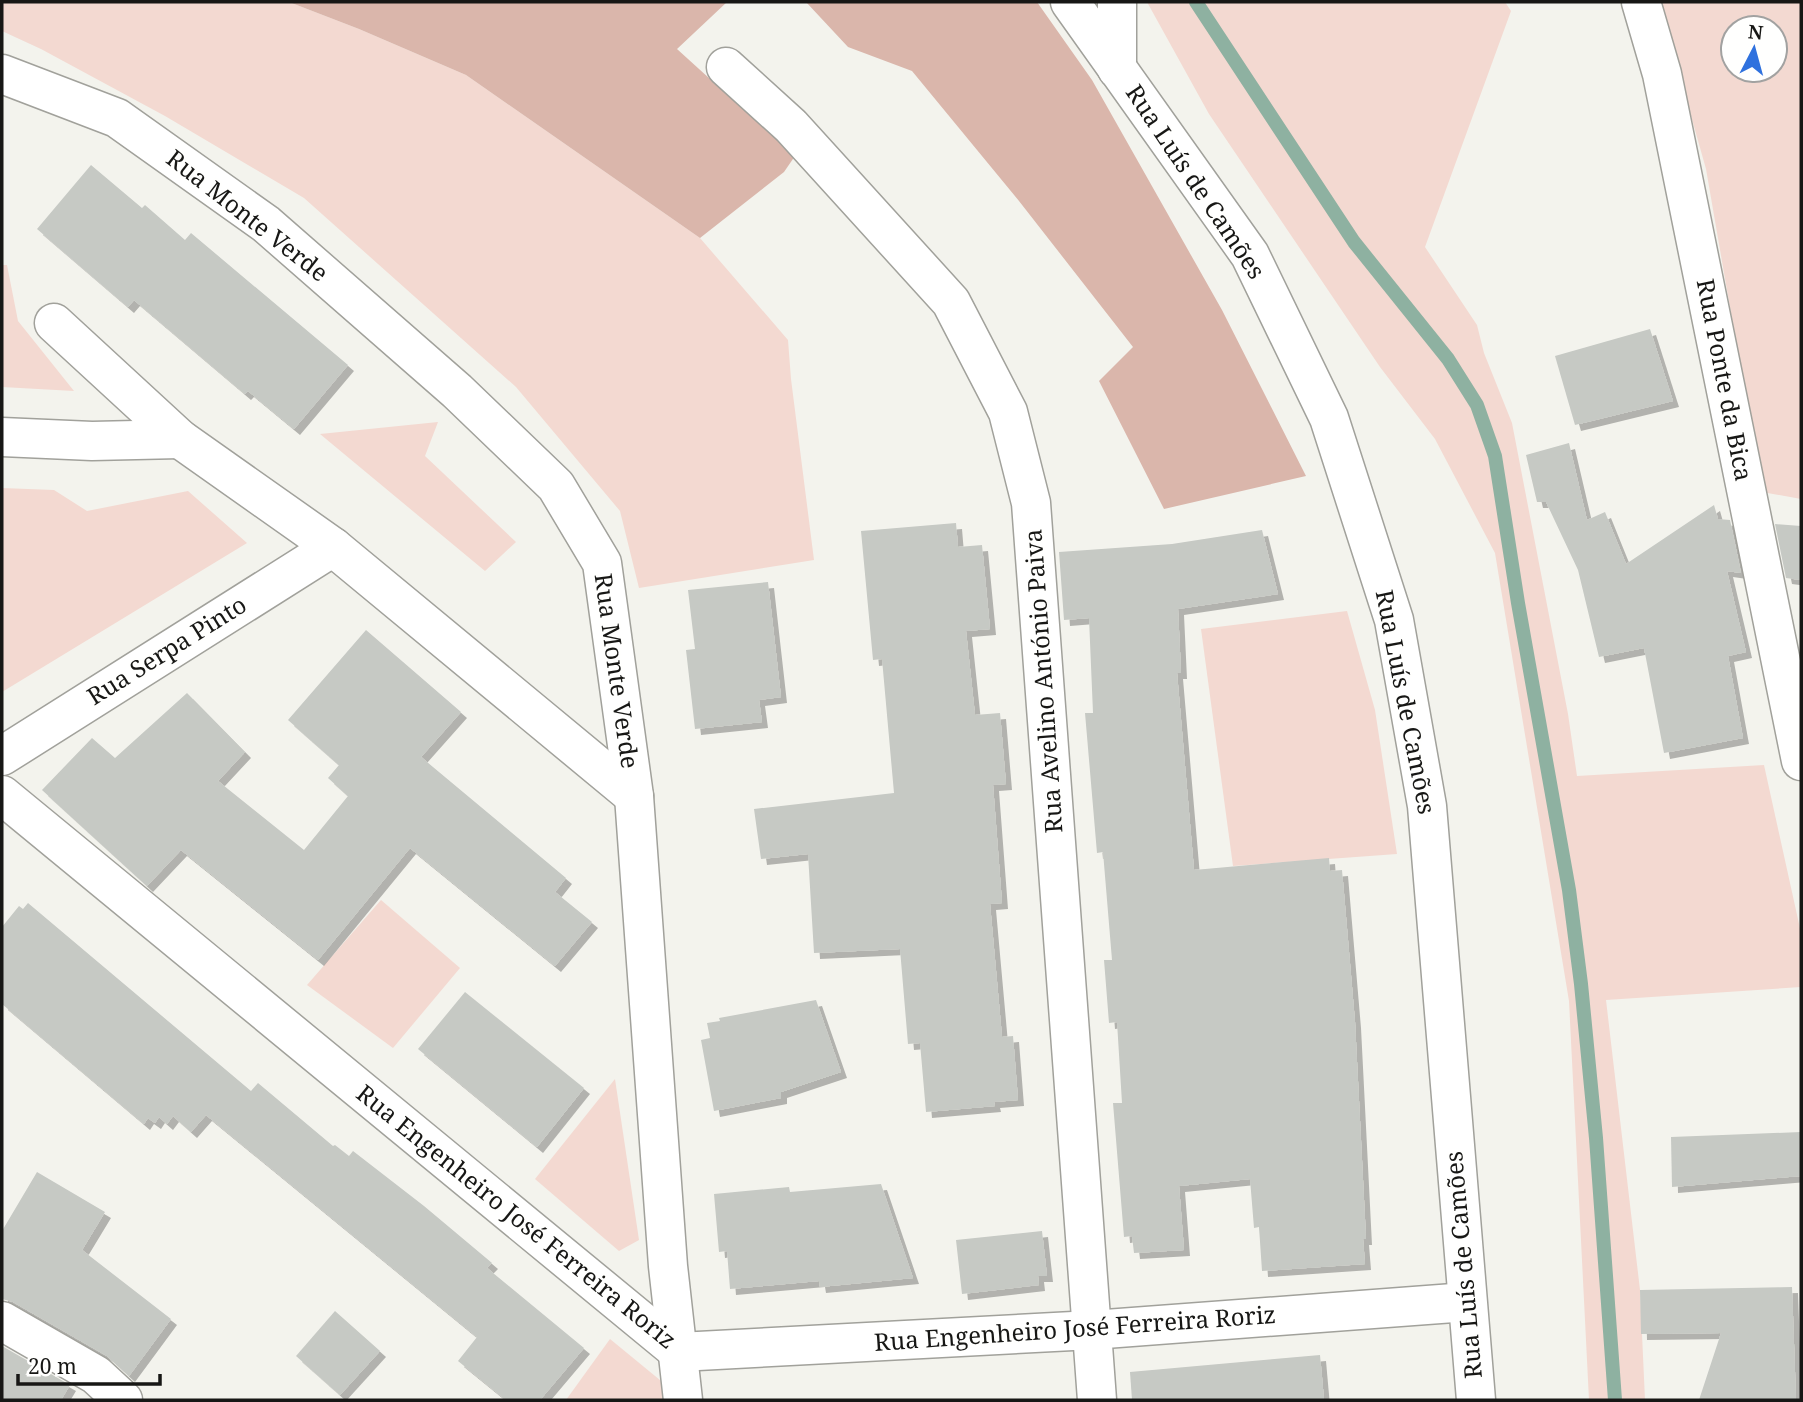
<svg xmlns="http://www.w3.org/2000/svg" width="1803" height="1402" font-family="'Noto Serif',serif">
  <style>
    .green { fill: #f3d9d1; fill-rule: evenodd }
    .forest { fill: #dab6ab }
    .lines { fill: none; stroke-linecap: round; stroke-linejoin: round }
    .stream { stroke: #8eb1a1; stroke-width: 14 }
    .building { fill: #c6c9c4; filter: url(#shadow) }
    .minor-casing { stroke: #a1a19b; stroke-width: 41 }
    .secondary-casing { stroke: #a1a19b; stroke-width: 41 }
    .minor { stroke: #fff; stroke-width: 38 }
    .secondary { stroke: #fff; stroke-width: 38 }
    .labels { text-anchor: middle; stroke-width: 5; stroke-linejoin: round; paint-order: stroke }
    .street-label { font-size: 24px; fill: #171715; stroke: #fffffe }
  </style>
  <defs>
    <filter id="shadow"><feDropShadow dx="6" dy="6" stdDeviation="0" flood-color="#0004"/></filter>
  </defs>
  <rect width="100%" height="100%" fill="#f3f3ed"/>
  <!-- green -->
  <g class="green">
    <path d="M 2,2 L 289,2 L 359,29 L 466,75 L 700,238 L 788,340 L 791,379 L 814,560 L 639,588 L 620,511 L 516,387 L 304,198 L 165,116 L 41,49 L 2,31 Z"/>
    <path d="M 1147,2 L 1505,2 L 1511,11 L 1425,247 L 1477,325 L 1484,353 L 1512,423 L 1568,714 L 1577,776 L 1764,765 L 1801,933 L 1801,987 L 1606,1000 L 1640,1290 L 1645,1400 L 1589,1400 L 1569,1001 L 1495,553 L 1435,439 L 1380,367 L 1209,114 Z"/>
    <path d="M 1659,2 L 1801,2 L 1801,499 L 1762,492 L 1706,169 ZM 1733,28 L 1775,28 L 1775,70 L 1733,70 Z"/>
    <path d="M 2,265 L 7,265 L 18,321 L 74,391 L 2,387 Z"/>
    <path d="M 438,422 L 425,456 L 516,542 L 485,571 L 320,434 Z"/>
    <path d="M 2,488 L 54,490 L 87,511 L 188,491 L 247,543 L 2,692 Z"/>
    <path d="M 1347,611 L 1375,710 L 1397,854 L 1233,866 L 1201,629 Z"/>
    <path d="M 381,900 L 460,968 L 393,1048 L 307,985 Z"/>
    <path d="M 615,1079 L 639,1240 L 619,1251 L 535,1179 Z"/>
    <path d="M 610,1339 L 666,1385 L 667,1400 L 566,1400 Z"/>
  </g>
  <!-- forest -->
  <g class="forest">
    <path d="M 289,2 L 727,2 L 677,49 L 795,156 L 784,172 L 700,238 L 466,75 L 359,29 Z"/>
    <path d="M 806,2 L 1037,2 L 1092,80 L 1222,310 L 1306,476 L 1164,509 L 1099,381 L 1133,347 L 1019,201 L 912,71 L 848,47 Z"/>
  </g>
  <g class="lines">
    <!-- stream -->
    <path class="stream" d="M 1196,2 L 1354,242 L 1448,359 L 1477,405 L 1495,456 L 1518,603 L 1569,890 L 1581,984 L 1596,1138 L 1615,1400"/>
  </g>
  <!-- building -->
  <g class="building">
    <path d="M 91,165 L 142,208 L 145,205 L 185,240 L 191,233 L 348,365 L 294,429 L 248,391 L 245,394 L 134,300 L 128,307 L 37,229 Z"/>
    <path d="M 1650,329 L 1673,401 L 1575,425 L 1555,356 Z"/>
    <path d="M 1569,443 L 1587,520 L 1605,512 L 1626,564 L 1714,505 L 1718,519 L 1730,520 L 1741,573 L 1727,571 L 1746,652 L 1728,656 L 1743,738 L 1664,753 L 1644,648 L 1599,657 L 1578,570 L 1546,502 L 1537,502 L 1526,455 Z"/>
    <path d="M 956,523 L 958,547 L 982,545 L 990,629 L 966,631 L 975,715 L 1000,713 L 1006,784 L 993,785 L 1002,903 L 990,904 L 1002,1037 L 1013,1036 L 1018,1100 L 994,1102 L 995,1106 L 926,1112 L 920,1043 L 908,1044 L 900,949 L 814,953 L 808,854 L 761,859 L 754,809 L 894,793 L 882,659 L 873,660 L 861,531 Z"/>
    <path d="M 1775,524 L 1801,526 L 1801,580 L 1786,578 Z"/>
    <path d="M 1262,530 L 1278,594 L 1178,609 L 1181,673 L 1177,673 L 1194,870 L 1329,858 L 1330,871 L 1342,870 L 1355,1022 L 1366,1239 L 1363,1239 L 1365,1264 L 1262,1271 L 1259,1227 L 1254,1228 L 1250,1179 L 1179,1186 L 1184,1250 L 1134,1253 L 1132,1236 L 1124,1237 L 1113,1103 L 1122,1103 L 1117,1022 L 1109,1023 L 1104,960 L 1112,960 L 1103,852 L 1097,853 L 1085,713 L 1093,713 L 1089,618 L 1064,620 L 1059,552 L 1172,544 Z"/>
    <path d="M 768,582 L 781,697 L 759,700 L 762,722 L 695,729 L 686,650 L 695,649 L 688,590 Z"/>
    <path d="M 366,630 L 461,712 L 421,757 L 566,878 L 555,892 L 592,922 L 555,966 L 410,848 L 318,960 L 181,850 L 147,886 L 42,790 L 92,738 L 115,758 L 187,693 L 245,752 L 218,781 L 304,850 L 348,796 L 328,778 L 339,765 L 288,720 Z"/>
    <path d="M 28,903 L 251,1091 L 258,1083 L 333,1146 L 335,1145 L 349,1156 L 353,1151 L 424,1206 L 492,1263 L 487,1268 L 584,1348 L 540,1400 L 506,1400 L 458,1361 L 477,1337 L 206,1115 L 191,1132 L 173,1116 L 167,1124 L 159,1117 L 155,1123 L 148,1118 L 144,1124 L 2,1004 L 2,927 L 19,906 L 23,909 Z"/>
    <path d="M 465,992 L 584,1088 L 537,1147 L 418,1049 Z"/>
    <path d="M 816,1000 L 841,1072 L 781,1092 L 781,1098 L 714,1111 L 701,1040 L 710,1038 L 707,1023 L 720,1021 L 719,1018 Z"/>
    <path d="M 1801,1132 L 1801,1176 L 1672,1187 L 1671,1137 Z"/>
    <path d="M 37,1172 L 105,1212 L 82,1250 L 171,1319 L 129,1376 L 107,1356 L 13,1302 L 2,1299 L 2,1231 Z"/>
    <path d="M 881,1184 L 913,1278 L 820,1287 L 819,1281 L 730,1289 L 727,1251 L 719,1252 L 714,1194 L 789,1187 L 790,1192 Z"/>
    <path d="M 1042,1231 L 1047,1276 L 1038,1276 L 1039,1285 L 962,1294 L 956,1240 Z"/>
    <path d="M 1792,1287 L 1796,1400 L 1699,1400 L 1721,1333 L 1641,1334 L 1640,1290 Z"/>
    <path d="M 335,1311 L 380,1351 L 340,1395 L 296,1356 Z"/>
    <path d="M 2,1346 L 70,1385 L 61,1400 L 2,1400 Z"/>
    <path d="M 1320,1355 L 1324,1400 L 1132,1400 L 1130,1372 Z"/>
  </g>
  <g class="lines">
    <!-- minor casing -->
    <g class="minor-casing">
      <g id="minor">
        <path d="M 1117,2 L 1117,69"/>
        <path d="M 1641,2 L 1662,74 L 1801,761"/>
        <path d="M 726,67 L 791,126 L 951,302 L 1008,412 L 1031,503 L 1097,1400"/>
        <path d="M 2,74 L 117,118 L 266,224 L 457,391 L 556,486 L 602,563 L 634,796 L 668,1266 L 683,1400"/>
        <path d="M 54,323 L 180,439 L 333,547 L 634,796"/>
        <path d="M 2,437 L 92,441 L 180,439"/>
        <path d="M 2,756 L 333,547"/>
        <path d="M 2,795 L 679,1352 L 1092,1330 L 1467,1302"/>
        <path d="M 2,1321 L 96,1375 L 123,1400"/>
      </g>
    </g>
    <!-- secondary casing -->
    <g class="secondary-casing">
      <path id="secondary" d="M 1070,2 L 1250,255 L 1329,418 L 1394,620 L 1427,806 L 1476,1400"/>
    </g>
    <!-- minor -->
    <use href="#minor" class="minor"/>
    <!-- secondary -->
    <use href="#secondary" class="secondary"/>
  </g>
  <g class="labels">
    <!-- street labels -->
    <g class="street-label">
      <text transform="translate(1195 182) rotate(56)" y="8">Rua Luís de Camões</text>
      <text transform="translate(247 216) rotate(38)" y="8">Rua Monte Verde</text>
      <text transform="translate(1724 380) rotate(79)" y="8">Rua Ponte da Bica</text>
      <text transform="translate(167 651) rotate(-32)" y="8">Rua Serpa Pinto</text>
      <text transform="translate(616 671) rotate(82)" y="8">Rua Monte Verde</text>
      <text transform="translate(1044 681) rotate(-94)" y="8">Rua Avelino António Paiva</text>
      <text transform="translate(1405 702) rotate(79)" y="8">Rua Luís de Camões</text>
      <text transform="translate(516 1217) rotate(39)" y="8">Rua Engenheiro José Ferreira Roriz</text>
      <text transform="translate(1464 1265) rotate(-95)" y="8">Rua Luís de Camões</text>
      <text transform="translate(1075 1329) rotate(-4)" y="8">Rua Engenheiro José Ferreira Roriz</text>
    </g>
  </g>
  <!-- border -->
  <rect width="1803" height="1402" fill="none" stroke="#171715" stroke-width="7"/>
  <!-- north arrow -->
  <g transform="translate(1754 49) rotate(6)"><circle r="33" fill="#fffffe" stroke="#a2a2a1" stroke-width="2"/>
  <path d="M0-5L12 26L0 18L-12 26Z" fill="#2f71de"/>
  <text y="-10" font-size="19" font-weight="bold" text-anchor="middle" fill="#171715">N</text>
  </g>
  <!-- scale -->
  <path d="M18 1374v10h142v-10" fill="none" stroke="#171715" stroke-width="3.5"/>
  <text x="28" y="1374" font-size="21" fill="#171715" stroke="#fffffe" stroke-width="5" paint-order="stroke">20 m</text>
</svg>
